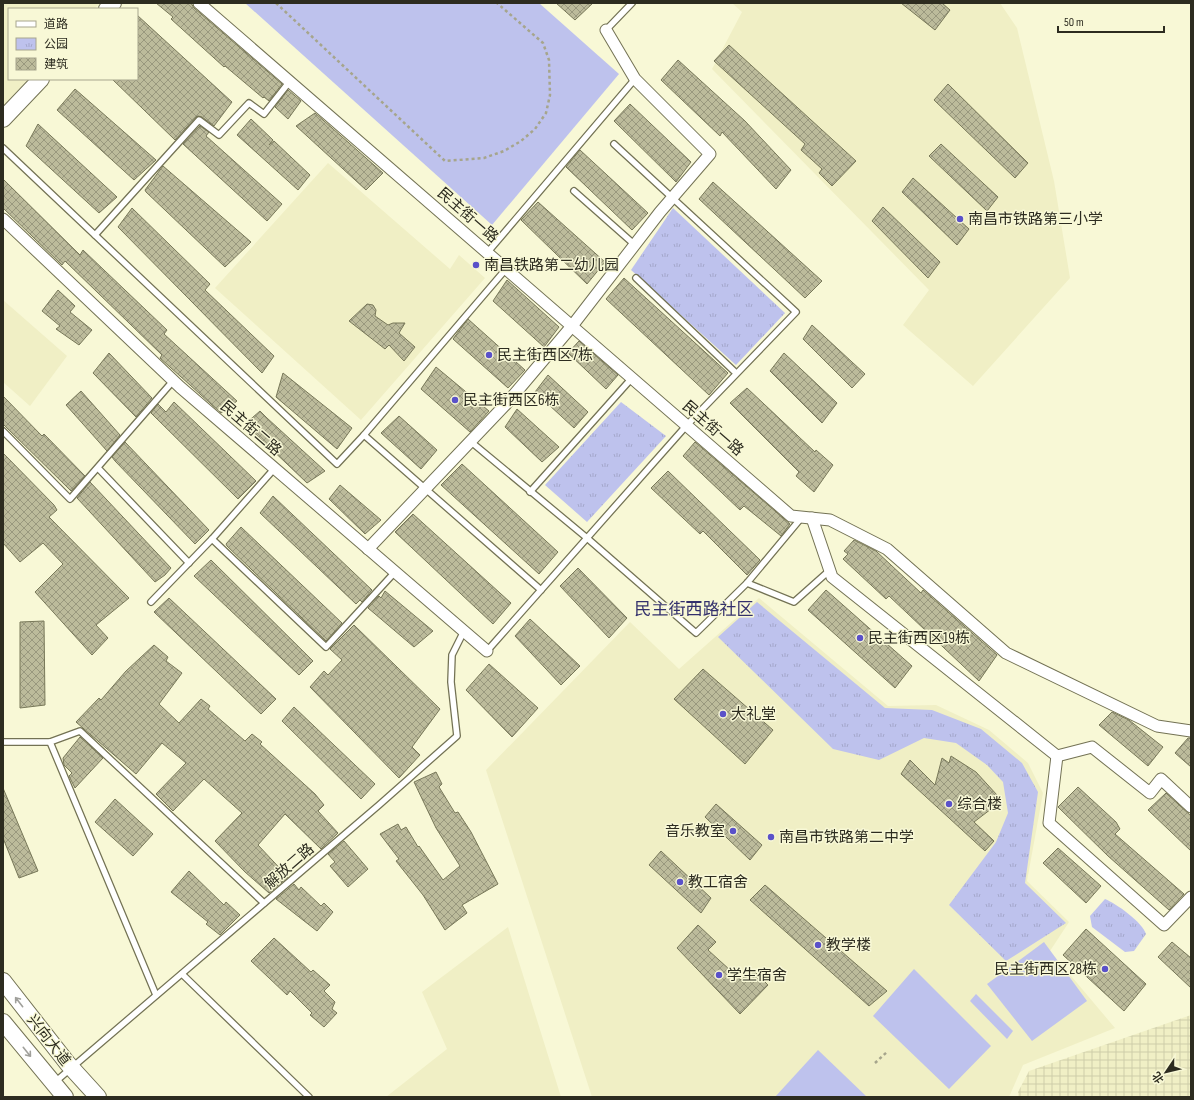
<svg xmlns="http://www.w3.org/2000/svg" width="1194" height="1100" font-family="'Sofia Sans Condensed','Noto Sans SC',sans-serif">
  <style>
    .built { fill: #f0efc5 }
    .industrial { fill: url(#industrial-grid) }
    .park { fill: url(#park-tufts) }
    .garden { fill: #bec2ed }
    .building { fill: url(#building-cross-hatch); stroke: #787859 }
    .lines { fill: none; stroke-linecap: round; stroke-linejoin: round }
    .lane-casing { stroke: #737254; stroke-width: 8 }
    .street-casing { stroke: #737254; stroke-width: 13 }
    .secondary-casing { stroke: #737254; stroke-width: 18 }
    .path { stroke: #a6a58c; stroke-width: 2.5; stroke-dasharray: 3 3; stroke-linecap: butt }
    .lane { stroke: #fff; stroke-width: 5.5 }
    .street { stroke: #fff; stroke-width: 11 }
    .secondary { stroke: #fff; stroke-width: 16 }
    .oneway { stroke: #a0a09b }
    .poi-dot { fill: #5a51c9; stroke: #f8f8d6; stroke-width: 1.5 }
    .labels { text-anchor: middle; stroke-width: 3; stroke-linejoin: round; paint-order: stroke }
    .street-label { font-size: 15px; fill: #2d2c20; stroke: #f8f8d6 }
    .poi-label { font-size: 15px; fill: #2d2c20; stroke: #f8f8d6; text-anchor: start }
    .quarter-label { font-size: 17px; fill: #33306c; stroke: #f8f8d6 }
  </style>
  <defs>
    <pattern id="industrial-grid" width="8" height="8" patternUnits="userSpaceOnUse"><rect width="8" height="8" fill="#f0efc5"/><path d="M0 4h8M4 0v8" fill="none" stroke="#cecda9"/></pattern>
    <pattern id="park-tufts" width="24" height="20" patternUnits="userSpaceOnUse"><rect width="24" height="20" fill="#bec2ed"/><path d="M3 7l-1-3M5 7V3M7 7l1-3M15 17l-1-3M17 17v-4M19 17l1-3" fill="none" stroke="#a4a7cb"/></pattern>
    <pattern id="building-cross-hatch" width="8" height="8" patternUnits="userSpaceOnUse"><rect width="8" height="8" fill="#bcbb9b"/><path d="M0 0l8 8M0 8l8-8" fill="none" stroke="#99987e"/></pattern>
  </defs>
  <rect width="100%" height="100%" fill="#f8f8d6"/>
  <!-- built -->
  <g class="built">
    <path d="M 3,3 L 100,3 L 94,9 L 9,9 L 9,79 L 28,79 L 3,106 Z"/>
    <path d="M 732,3 L 1000,3 L 1017,28 L 1054,181 L 1070,278 L 973,386 L 903,325 L 929,290 L 712,69 L 742,12 Z"/>
    <path d="M 328,163 L 450,269 L 459,255 L 485,278 L 361,420 L 215,288 Z"/>
    <path d="M 3,300 L 67,356 L 30,406 L 3,382 Z"/>
    <path d="M 759,598 L 888,706 L 936,705 L 989,730 L 1028,763 L 1043,793 L 1027,881 L 1069,922 L 1050,951 L 1115,1028 L 1023,1065 L 1009,1097 L 592,1097 L 486,770 L 630,622 L 679,669 Z"/>
    <path d="M 508,927 L 561,1097 L 386,1097 L 447,1049 L 422,992 Z"/>
  </g>
  <!-- industrial -->
  <path class="industrial" d="M 1191,1015 L 1191,1097 L 1018,1097 L 1018,1092 L 1029,1071 Z"/>
  <!-- park -->
  <g class="park">
    <path d="M 673,208 L 785,313 L 736,365 L 631,270 Z"/>
    <path d="M 621,402 L 666,436 L 587,522 L 545,485 Z"/>
    <path d="M 757,602 L 885,708 L 932,710 L 981,729 L 1022,763 L 1038,792 L 1025,883 L 1066,923 L 1006,961 L 949,905 L 996,842 L 1008,813 L 1003,782 L 987,765 L 956,743 L 924,738 L 879,760 L 833,749 L 718,637 Z"/>
    <path d="M 1105,899 C 1117,904 1142,922 1146,934 L 1134,951 L 1125,952 L 1092,927 L 1090,916 Z"/>
  </g>
  <!-- garden -->
  <g class="garden">
    <path d="M 245,3 L 539,3 L 619,74 L 492,225 Z"/>
    <path d="M 1044,942 L 1087,1001 L 1032,1041 L 987,984 Z"/>
    <path d="M 914,969 L 991,1046 L 949,1089 L 873,1016 Z"/>
    <path d="M 976,994 L 1013,1031 L 1007,1039 L 970,1001 Z"/>
    <path d="M 818,1050 L 867,1097 L 775,1097 Z"/>
  </g>
  <!-- building -->
  <g class="building">
    <path d="M 156,3 L 191,3 L 194,8 L 282,84 L 269,101 L 264,97 L 263,98 L 225,66 L 224,67 L 171,19 L 173,17 Z"/>
    <path d="M 556,3 L 593,3 L 575,20 Z"/>
    <path d="M 901,3 L 942,3 L 950,10 L 935,30 Z"/>
    <path d="M 137,15 L 232,102 L 214,126 L 202,117 L 197,116 L 175,140 L 112,79 L 137,79 Z"/>
    <path d="M 729,45 L 856,161 L 832,186 L 819,173 L 822,169 L 801,150 L 805,144 L 714,61 Z"/>
    <path d="M 678,60 L 745,121 L 791,170 L 776,189 L 722,132 L 720,136 L 661,80 Z"/>
    <path d="M 948,84 L 1028,163 L 1015,178 L 934,100 Z"/>
    <path d="M 75,89 L 156,160 L 134,180 L 57,110 Z"/>
    <path d="M 288,90 L 301,101 L 288,119 L 275,107 Z"/>
    <path d="M 630,104 L 691,162 L 676,182 L 614,121 Z"/>
    <path d="M 315,113 L 383,173 L 366,190 L 296,126 Z"/>
    <path d="M 251,119 L 273,140 L 269,145 L 274,141 L 310,175 L 298,190 L 237,135 Z"/>
    <path d="M 38,124 L 117,197 L 99,213 L 26,146 Z"/>
    <path d="M 200,126 L 209,132 L 206,136 L 282,204 L 267,221 L 183,144 Z"/>
    <path d="M 941,144 L 998,197 L 987,211 L 929,156 Z"/>
    <path d="M 580,150 L 648,213 L 632,230 L 566,167 Z"/>
    <path d="M 163,166 L 251,242 L 225,267 L 146,192 L 145,190 Z"/>
    <path d="M 913,178 L 969,229 L 957,245 L 902,192 Z"/>
    <path d="M 3,179 L 80,255 L 83,250 L 167,330 L 164,334 L 237,401 L 221,413 L 160,358 L 162,355 L 65,261 L 62,265 L 3,208 Z"/>
    <path d="M 713,182 L 822,281 L 805,298 L 699,199 Z"/>
    <path d="M 538,202 L 605,262 L 587,284 L 521,220 Z"/>
    <path d="M 883,207 L 940,262 L 928,278 L 872,221 Z"/>
    <path d="M 132,208 L 210,284 L 205,290 L 274,356 L 262,373 L 118,227 Z"/>
    <path d="M 624,278 L 728,373 L 709,395 L 606,299 Z"/>
    <path d="M 507,280 L 559,327 L 544,347 L 493,301 Z"/>
    <path d="M 58,290 L 75,306 L 70,312 L 92,330 L 79,345 L 56,329 L 60,326 L 42,311 Z"/>
    <path d="M 367,304 L 373,305 L 376,310 L 375,316 L 388,325 L 393,323 L 405,323 L 399,333 L 415,347 L 404,361 L 389,345 L 385,349 L 349,321 Z"/>
    <path d="M 468,319 L 525,370 L 508,388 L 453,339 Z"/>
    <path d="M 812,325 L 865,374 L 852,388 L 803,339 Z"/>
    <path d="M 579,341 L 618,375 L 606,389 L 568,353 Z"/>
    <path d="M 109,353 L 152,398 L 136,417 L 93,373 Z"/>
    <path d="M 784,353 L 837,403 L 822,423 L 770,371 Z"/>
    <path d="M 436,367 L 489,411 L 470,432 L 421,389 Z"/>
    <path d="M 283,373 L 352,428 L 337,449 L 276,397 Z"/>
    <path d="M 548,375 L 588,412 L 574,428 L 535,392 Z"/>
    <path d="M 747,388 L 815,452 L 816,450 L 833,465 L 814,492 L 796,476 L 799,472 L 730,403 Z"/>
    <path d="M 81,391 L 120,435 L 107,451 L 66,405 Z"/>
    <path d="M 3,396 L 42,436 L 44,434 L 85,476 L 71,491 L 3,424 Z"/>
    <path d="M 174,402 L 256,481 L 238,499 L 151,413 L 158,404 L 166,412 Z"/>
    <path d="M 517,409 L 559,447 L 542,462 L 505,427 Z"/>
    <path d="M 260,411 L 267,418 L 325,471 L 307,483 L 245,424 Z"/>
    <path d="M 399,416 L 437,450 L 421,469 L 381,433 Z"/>
    <path d="M 125,442 L 209,530 L 195,544 L 115,461 L 112,457 Z"/>
    <path d="M 695,442 L 790,524 L 781,536 L 744,506 L 740,510 L 683,456 Z"/>
    <path d="M 3,453 L 54,505 L 57,510 L 49,517 L 129,598 L 96,625 L 108,638 L 92,655 L 35,592 L 63,564 L 43,543 L 20,562 L 3,543 Z"/>
    <path d="M 462,464 L 558,552 L 539,574 L 441,485 Z"/>
    <path d="M 668,471 L 760,560 L 747,575 L 703,531 L 700,534 L 651,488 Z"/>
    <path d="M 90,482 L 171,568 L 165,575 L 155,582 L 77,498 Z"/>
    <path d="M 340,485 L 381,520 L 365,534 L 329,499 Z"/>
    <path d="M 273,496 L 372,590 L 362,602 L 360,600 L 356,604 L 260,513 Z"/>
    <path d="M 413,514 L 511,603 L 493,624 L 395,532 Z"/>
    <path d="M 241,527 L 342,623 L 326,641 L 227,546 L 226,544 Z"/>
    <path d="M 854,540 L 876,551 L 921,593 L 923,590 L 997,655 L 979,681 L 889,596 L 886,599 L 843,559 L 848,554 L 844,551 Z"/>
    <path d="M 211,560 L 313,661 L 299,675 L 194,576 Z"/>
    <path d="M 578,568 L 627,618 L 609,638 L 560,586 Z"/>
    <path d="M 826,590 L 912,666 L 895,688 L 808,610 Z"/>
    <path d="M 385,591 L 433,631 L 414,647 L 368,608 L 379,596 L 381,598 Z"/>
    <path d="M 169,598 L 276,699 L 261,714 L 154,612 Z"/>
    <path d="M 530,619 L 580,666 L 561,685 L 515,636 Z"/>
    <path d="M 44,621 L 45,705 L 20,708 L 20,622 Z"/>
    <path d="M 354,625 L 440,709 L 412,747 L 420,755 L 399,778 L 310,687 L 324,671 L 328,675 L 342,660 L 330,649 Z"/>
    <path d="M 154,645 L 168,657 L 166,661 L 182,673 L 159,704 L 179,723 L 201,699 L 210,706 L 208,709 L 245,741 L 252,734 L 262,742 L 260,744 L 315,794 L 324,805 L 318,811 L 338,833 L 321,849 L 285,814 L 258,845 L 288,877 L 269,893 L 245,872 L 215,841 L 242,813 L 204,779 L 173,811 L 156,794 L 186,763 L 162,743 L 136,774 L 76,722 L 99,698 L 101,700 L 126,671 Z"/>
    <path d="M 489,664 L 538,708 L 512,737 L 466,690 Z"/>
    <path d="M 703,669 L 773,730 L 745,764 L 674,699 Z"/>
    <path d="M 294,707 L 375,784 L 361,799 L 282,721 Z"/>
    <path d="M 1112,712 L 1129,720 L 1163,747 L 1148,766 L 1099,725 Z"/>
    <path d="M 80,737 L 103,758 L 75,788 L 69,776 L 72,773 L 64,765 L 63,758 Z"/>
    <path d="M 1188,738 L 1191,738 L 1191,767 L 1175,753 Z"/>
    <path d="M 951,756 L 976,772 L 997,795 L 991,797 L 995,806 L 974,822 L 994,841 L 985,851 L 901,774 L 910,760 L 935,785 L 942,758 L 949,763 Z"/>
    <path d="M 436,772 L 442,784 L 439,787 L 455,813 L 458,812 L 471,832 L 498,884 L 462,905 L 467,913 L 445,930 L 423,895 L 396,861 L 399,859 L 380,834 L 398,824 L 401,830 L 406,827 L 418,847 L 419,846 L 443,880 L 460,866 L 436,828 L 414,782 Z"/>
    <path d="M 1078,787 L 1116,822 L 1120,829 L 1115,834 L 1184,894 L 1169,910 L 1108,856 L 1058,807 Z"/>
    <path d="M 3,788 L 38,871 L 19,878 L 3,838 Z"/>
    <path d="M 1166,793 L 1191,816 L 1191,851 L 1148,810 Z"/>
    <path d="M 115,799 L 153,834 L 133,856 L 95,822 Z"/>
    <path d="M 716,804 L 762,845 L 750,860 L 705,817 Z"/>
    <path d="M 344,841 L 368,869 L 348,887 L 330,866 L 335,862 L 328,854 Z"/>
    <path d="M 1058,848 L 1101,886 L 1086,903 L 1043,863 Z"/>
    <path d="M 661,851 L 711,898 L 701,913 L 649,865 Z"/>
    <path d="M 189,871 L 224,905 L 226,902 L 240,915 L 220,935 L 206,924 L 208,922 L 171,892 Z"/>
    <path d="M 294,884 L 299,890 L 301,887 L 321,906 L 324,903 L 333,912 L 317,931 L 276,899 Z"/>
    <path d="M 765,885 L 887,991 L 869,1006 L 750,900 Z"/>
    <path d="M 698,925 L 716,942 L 708,950 L 741,980 L 753,970 L 768,985 L 740,1014 L 677,948 Z"/>
    <path d="M 1086,929 L 1146,984 L 1124,1011 L 1063,955 Z"/>
    <path d="M 274,938 L 311,972 L 313,970 L 330,985 L 324,991 L 335,1002 L 332,1009 L 337,1013 L 324,1027 L 310,1015 L 312,1013 L 290,991 L 287,995 L 251,961 Z"/>
    <path d="M 1172,942 L 1191,958 L 1191,988 L 1158,957 Z"/>
  </g>
  <g class="lines">
    <!-- lane casing -->
    <g class="lane-casing">
      <g id="lane">
        <path d="M 606,30 L 632,3"/>
        <path d="M 3,148 L 337,464 L 364,435"/>
        <path d="M 574,191 L 635,245"/>
        <path d="M 95,235 L 199,120 L 219,135 L 249,103 L 264,114 L 290,81"/>
        <path d="M 487,253 L 635,79"/>
        <path d="M 506,269 L 364,435 L 541,590"/>
        <path d="M 636,278 L 736,373"/>
        <path d="M 3,431 L 70,499 L 173,381"/>
        <path d="M 470,441 L 587,538 L 696,633 L 747,583 L 802,517"/>
        <path d="M 98,468 L 189,563"/>
        <path d="M 530,492 L 632,378"/>
        <path d="M 212,539 L 326,647 L 395,572"/>
        <path d="M 747,583 L 794,602 L 830,570"/>
        <path d="M 151,602 L 212,539 L 274,469"/>
        <path d="M 487,651 L 687,425 L 796,312 L 614,144"/>
        <path d="M 3,742 L 50,742 L 156,995"/>
        <path d="M 50,742 L 80,731 L 264,903"/>
        <path d="M 182,974 L 309,1097"/>
        <path d="M 55,1082 L 379,805 L 457,736 L 451,682 L 452,655 L 464,631"/>
      </g>
    </g>
    <!-- street casing -->
    <g class="street-casing">
      <g id="street">
        <path d="M 199,3 L 791,516 L 830,520 L 887,549 L 1006,653 L 1157,726 L 1191,731"/>
        <path d="M 3,219 L 180,387 L 487,651"/>
        <path d="M 812,518 L 832,577 L 1057,756"/>
        <path d="M 368,549 L 507,403 L 572,326 L 660,212 L 710,154 L 635,79 L 606,30"/>
        <path d="M 1057,756 L 1049,823 L 1164,925 L 1191,897"/>
        <path d="M 1057,756 L 1092,747 L 1150,793 L 1161,779 L 1191,807"/>
      </g>
    </g>
    <!-- secondary casing -->
    <g class="secondary-casing">
      <g id="secondary">
        <path d="M 107,9 L 113,3"/>
        <path d="M 3,119 L 41,79"/>
        <path d="M 3,981 L 68,1064 L 98,1097"/>
        <path d="M 3,1022 L 65,1097"/>
      </g>
    </g>
    <!-- path -->
    <g class="path">
      <path d="M 276,3 L 445,161 L 484,158 L 504,151 L 521,141 L 535,129 L 546,113 L 550,95 L 549,60 L 543,43 L 497,3"/>
      <path d="M 875,1063 L 888,1051"/>
    </g>
    <!-- lane -->
    <use href="#lane" class="lane"/>
    <!-- street -->
    <use href="#street" class="street"/>
    <!-- secondary -->
    <use href="#secondary" class="secondary"/>
  </g>
  <!-- one-way arrows -->
  <defs><path id="oneway-shaft" d="M-6 0H5M1.5-3L5.5 0L1.5 3" fill="none" stroke-width="1.6" stroke-linecap="round" stroke-linejoin="round"/></defs>
  <g class="oneway">
    <use href="#oneway-shaft" transform="translate(19 1002) rotate(-128)"/>
    <use href="#oneway-shaft" transform="translate(27 1052) rotate(51)"/>
  </g>
  <!-- markers -->
  <g class="poi-dot">
    <circle cx="960" cy="219" r="4"/>
    <circle cx="476" cy="265" r="4"/>
    <circle cx="489" cy="355" r="4"/>
    <circle cx="455" cy="400" r="4"/>
    <circle cx="860" cy="638" r="4"/>
    <circle cx="723" cy="714" r="4"/>
    <circle cx="949" cy="804" r="4"/>
    <circle cx="733" cy="831" r="4"/>
    <circle cx="771" cy="837" r="4"/>
    <circle cx="680" cy="882" r="4"/>
    <circle cx="818" cy="945" r="4"/>
    <circle cx="1105" cy="969" r="4"/>
    <circle cx="719" cy="975" r="4"/>
  </g>
  <g class="labels">
    <!-- street labels -->
    <g class="street-label">
      <text transform="translate(468 215) rotate(41)" y="5">民主街一路</text>
      <text transform="translate(251 428) rotate(41)" y="5">民主街二路</text>
      <text transform="translate(713 428) rotate(41)" y="5">民主街一路</text>
      <text transform="translate(289 866) rotate(-41)" y="5">解放二路</text>
      <text transform="translate(49 1040) rotate(52)" y="5">兴向大道</text>
    </g>
    <!-- poi labels -->
    <g class="poi-label">
      <text x="968" y="224">南昌市铁路第三小学</text>
      <text x="484" y="270">南昌铁路第二幼儿园</text>
      <text x="497" y="360">民主街西区7栋</text>
      <text x="463" y="405">民主街西区6栋</text>
      <text x="868" y="643">民主街西区19栋</text>
      <text x="731" y="719">大礼堂</text>
      <text x="957" y="809">综合楼</text>
      <text x="725" y="836" text-anchor="end">音乐教室</text>
      <text x="779" y="842">南昌市铁路第二中学</text>
      <text x="688" y="887">教工宿舍</text>
      <text x="826" y="950">教学楼</text>
      <text x="1097" y="974" text-anchor="end">民主街西区28栋</text>
      <text x="727" y="980">学生宿舍</text>
    </g>
    <!-- quarter labels -->
    <g class="quarter-label">
      <text x="694" y="615">民主街西路社区</text>
    </g>
  </g>
  <!-- border -->
  <rect width="1194" height="1100" fill="none" stroke="#2d2c20" stroke-width="8"/>
  <!-- legend -->
  <rect x="8" y="8" width="130" height="72" fill="#f8f8d6" stroke="#a7a68d"/>
  <rect x="16" y="21" width="20" height="6" fill="#ffffff" stroke="#a7a68d"/>
  <text x="44" y="28" font-size="12" fill="#2d2c20">道路</text>
  <rect x="16" y="38" width="20" height="12" fill="url(#park-tufts)" stroke="#a7a68d"/>
  <text x="44" y="48" font-size="12" fill="#2d2c20">公园</text>
  <rect x="16" y="58" width="20" height="12" fill="url(#building-cross-hatch)" stroke="#a7a68d"/>
  <text x="44" y="68" font-size="12" fill="#2d2c20">建筑</text>
  <!-- north arrow -->
  <g transform="translate(1166 1072) rotate(235)" stroke="#f8f8d6" stroke-width="3" paint-order="stroke">
  <path d="M0-3L7 15L0 10L-7 15Z" fill="#2d2c20"/>
  <text y="-6" font-size="11" font-weight="bold" text-anchor="middle" fill="#2d2c20">北</text>
  </g>
  <!-- scale -->
  <path d="M1058 26v6h106v-6" fill="none" stroke="#2d2c20" stroke-width="2"/>
  <text x="1064" y="26" font-size="12" fill="#2d2c20" stroke="#f8f8d6" stroke-width="3" paint-order="stroke">50 m</text>
</svg>
